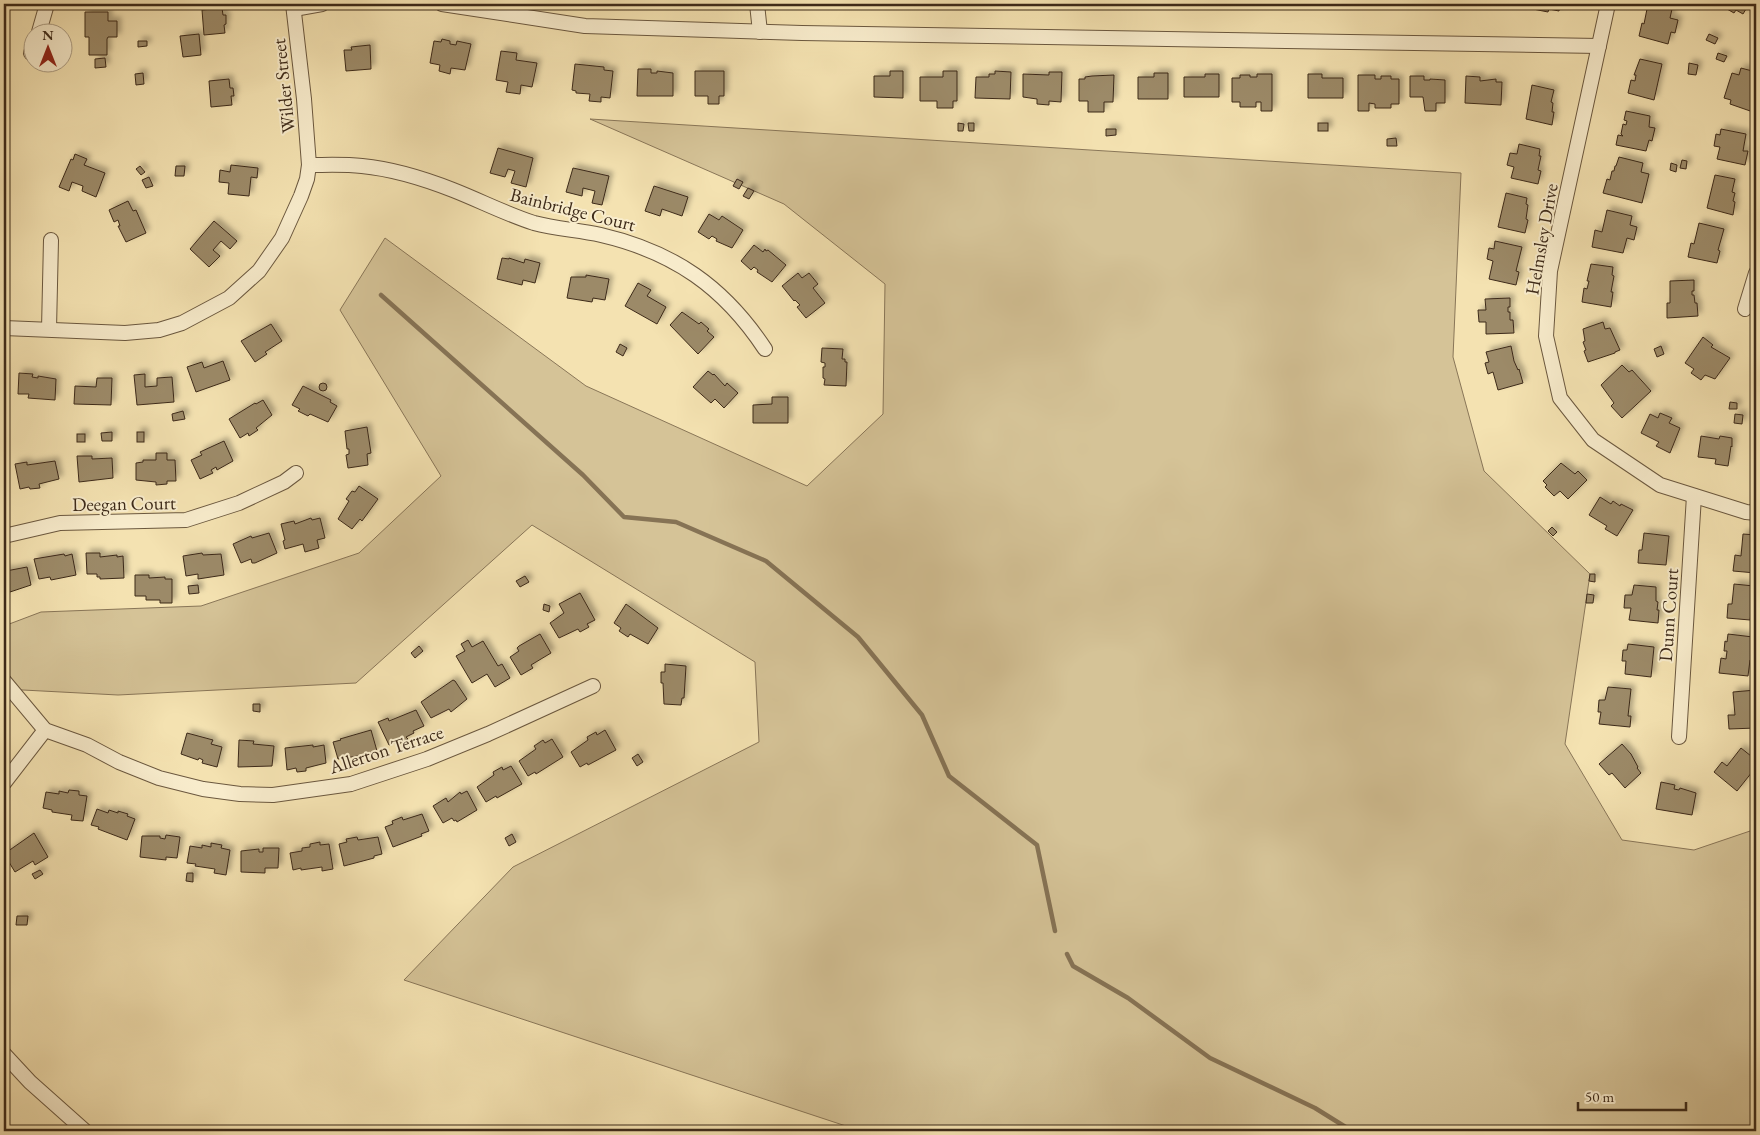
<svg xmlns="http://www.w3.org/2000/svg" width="1760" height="1135" font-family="'EB Garamond',serif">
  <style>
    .green { fill: #d5c397; stroke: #897658 }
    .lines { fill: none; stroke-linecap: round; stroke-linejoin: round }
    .stream { stroke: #867355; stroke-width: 4.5 }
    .building { fill: #9c8a68; stroke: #3d2a19; filter: url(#shadow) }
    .minor-casing { stroke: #6b583f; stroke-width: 16 }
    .minor { stroke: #f8eccc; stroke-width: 14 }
    .labels { text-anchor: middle; stroke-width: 4; stroke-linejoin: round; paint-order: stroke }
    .street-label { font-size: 19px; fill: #3d2a19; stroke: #f8eccc }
  </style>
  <defs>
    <filter id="shadow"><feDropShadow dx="4" dy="-4" stdDeviation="2.5" flood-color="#0004"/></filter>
  </defs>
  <rect width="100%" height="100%" fill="#f4e2b1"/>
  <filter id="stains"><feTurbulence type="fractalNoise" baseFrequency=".004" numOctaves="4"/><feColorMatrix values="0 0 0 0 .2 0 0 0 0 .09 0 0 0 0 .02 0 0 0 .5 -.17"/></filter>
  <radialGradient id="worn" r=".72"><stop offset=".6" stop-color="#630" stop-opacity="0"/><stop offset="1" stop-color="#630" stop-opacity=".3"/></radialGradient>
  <!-- green -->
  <path class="green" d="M 590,119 L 1461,173 L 1453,357 L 1484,471 L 1590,574 L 1565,744 L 1622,840 L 1694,850 L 1756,829 L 1756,1131 L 861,1131 L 404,980 L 513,867 L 759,742 L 755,662 L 532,525 L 356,683 L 118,695 L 4,689 L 4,626 L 41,612 L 201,606 L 359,553 L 441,476 L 340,310 L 385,238 L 586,386 L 807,486 L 883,414 L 885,284 L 784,204 Z"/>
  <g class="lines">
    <!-- stream -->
    <g class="stream">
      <path d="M 381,295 L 583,475 L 624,517 L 676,522 L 766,561 L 858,637 L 922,715 L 949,776 L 1037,845 L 1055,931"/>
      <path d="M 1067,954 L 1073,966 L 1128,998 L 1210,1058 L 1315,1108 L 1352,1131"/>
    </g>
  </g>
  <!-- building -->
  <g class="building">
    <path d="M 1535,4 L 1568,4 L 1567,7 L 1560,6 L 1559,11 L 1549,9 L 1548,12 L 1533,9 Z"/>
    <path d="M 1648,4 L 1672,9 L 1670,18 L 1678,20 L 1675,33 L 1671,32 L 1668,44 L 1639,36 L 1642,23 L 1644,24 Z"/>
    <path d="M 1721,4 L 1749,4 L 1743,14 L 1736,10 L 1734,13 L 1720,5 Z"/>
    <path d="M 222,8 L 223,15 L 226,15 L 226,24 L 224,25 L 225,33 L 204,35 L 202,10 Z"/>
    <path d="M 85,12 L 108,12 L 108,21 L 117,21 L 117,37 L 108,37 L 107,39 L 107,55 L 89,55 L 89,37 L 85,37 Z"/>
    <path d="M 199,34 L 201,55 L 183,57 L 180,36 Z"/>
    <path d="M 1709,34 L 1718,38 L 1715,44 L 1706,40 Z"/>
    <path d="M 442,39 L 450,41 L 450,44 L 456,45 L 457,41 L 471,44 L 465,70 L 451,68 L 450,74 L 439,71 L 440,65 L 430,63 L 434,41 L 441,42 Z"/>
    <path d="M 138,41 L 147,41 L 147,46 L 138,47 Z"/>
    <path d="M 370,45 L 371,69 L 346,71 L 344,50 L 352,50 L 351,47 Z"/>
    <path d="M 501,51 L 517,53 L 516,60 L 537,63 L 532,87 L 521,85 L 520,94 L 506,92 L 508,82 L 496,80 Z"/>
    <path d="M 1718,53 L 1727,56 L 1724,62 L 1716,59 Z"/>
    <path d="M 105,58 L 106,67 L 95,68 L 95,59 Z"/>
    <path d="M 1640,59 L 1662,64 L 1654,100 L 1628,93 L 1631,80 L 1635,81 L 1636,75 L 1634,75 Z"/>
    <path d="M 1689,63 L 1698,65 L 1696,75 L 1688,74 Z"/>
    <path d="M 575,64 L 604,67 L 604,70 L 613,71 L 610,98 L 601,97 L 601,102 L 589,101 L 590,94 L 576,93 L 576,91 L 572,90 Z"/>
    <path d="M 1741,68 L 1756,72 L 1756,113 L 1730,104 L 1731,100 L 1724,98 L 1732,73 L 1739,75 Z"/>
    <path d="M 638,69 L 651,69 L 651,73 L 657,73 L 657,71 L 673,73 L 673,96 L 637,96 Z"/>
    <path d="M 695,71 L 724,71 L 724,96 L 719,96 L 719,104 L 708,104 L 708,96 L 695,96 Z"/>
    <path d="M 890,71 L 903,71 L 903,98 L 874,97 L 874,76 L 890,76 Z"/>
    <path d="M 943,71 L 957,71 L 957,101 L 953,101 L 953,108 L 937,108 L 937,101 L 920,101 L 920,77 L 943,77 Z"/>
    <path d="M 995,71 L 1011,72 L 1010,99 L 975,98 L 976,77 L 989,77 L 989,74 L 995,74 Z"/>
    <path d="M 1049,72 L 1062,72 L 1061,102 L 1049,101 L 1049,105 L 1037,104 L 1037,99 L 1023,97 L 1023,74 L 1049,75 Z"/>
    <path d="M 143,73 L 144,84 L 136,85 L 135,74 Z"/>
    <path d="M 1154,73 L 1168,73 L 1168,99 L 1138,99 L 1138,77 L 1154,77 Z"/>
    <path d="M 1205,74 L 1219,74 L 1219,97 L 1184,97 L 1184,77 L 1205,77 Z"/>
    <path d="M 1257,74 L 1272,74 L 1272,111 L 1261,111 L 1261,102 L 1256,102 L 1256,107 L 1240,107 L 1240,102 L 1232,102 L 1232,78 L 1240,78 L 1240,75 L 1250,75 L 1250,77 L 1257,77 Z"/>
    <path d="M 1308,74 L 1322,74 L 1322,78 L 1343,78 L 1343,98 L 1308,98 Z"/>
    <path d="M 1114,75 L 1113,102 L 1104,102 L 1104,112 L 1088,112 L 1088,101 L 1079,101 L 1079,79 L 1085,79 L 1085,77 L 1092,76 Z"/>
    <path d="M 1358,75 L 1375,75 L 1375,79 L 1381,79 L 1381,76 L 1391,76 L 1391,79 L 1399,79 L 1399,104 L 1391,104 L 1391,108 L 1375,108 L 1375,104 L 1369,103 L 1369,111 L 1358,111 Z"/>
    <path d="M 1410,76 L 1424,76 L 1424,80 L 1430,80 L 1430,79 L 1445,80 L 1445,103 L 1436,103 L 1436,111 L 1425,111 L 1423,97 L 1410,97 Z"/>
    <path d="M 1466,76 L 1480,77 L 1480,81 L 1496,79 L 1496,82 L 1502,82 L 1501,105 L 1465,103 Z"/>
    <path d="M 229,79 L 230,88 L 233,88 L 234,96 L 231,96 L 232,105 L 211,107 L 209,81 Z"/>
    <path d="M 1532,85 L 1554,90 L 1551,102 L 1553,103 L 1552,112 L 1554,112 L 1552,125 L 1526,119 Z"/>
    <path d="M 1626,111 L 1650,116 L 1649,127 L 1655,128 L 1652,141 L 1649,140 L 1646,151 L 1616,145 L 1618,135 L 1623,136 L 1621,134 L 1623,124 L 1626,125 L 1627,121 L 1624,120 Z"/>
    <path d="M 958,123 L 964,124 L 963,131 L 958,131 Z"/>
    <path d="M 968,123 L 974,123 L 974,131 L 969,131 Z"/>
    <rect x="1318" y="123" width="10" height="8"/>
    <path d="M 1106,129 L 1116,129 L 1116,135 L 1106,136 Z"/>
    <path d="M 1721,129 L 1746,134 L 1743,151 L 1748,151 L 1745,165 L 1717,159 L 1720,147 L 1714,146 L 1716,134 L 1720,135 Z"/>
    <path d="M 1396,138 L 1397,146 L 1387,146 L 1387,139 Z"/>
    <path d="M 1519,144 L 1540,149 L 1539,156 L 1541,156 L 1538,170 L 1541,171 L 1538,184 L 1511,178 L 1514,167 L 1507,165 L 1510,153 L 1517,154 Z"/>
    <path d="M 498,148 L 533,158 L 526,187 L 511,183 L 515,171 L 508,169 L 505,177 L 490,173 Z"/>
    <path d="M 75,154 L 87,159 L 84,165 L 105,173 L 96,197 L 82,191 L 83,186 L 72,182 L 69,191 L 59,187 L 71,159 L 73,160 Z"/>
    <path d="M 1619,157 L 1643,163 L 1641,172 L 1649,174 L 1642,203 L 1603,193 L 1607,179 L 1610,180 L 1612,171 L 1614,171 L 1615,166 L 1616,166 Z"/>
    <path d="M 1682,160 L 1687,161 L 1686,169 L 1680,168 Z"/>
    <path d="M 1671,163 L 1677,165 L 1676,172 L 1670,170 Z"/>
    <path d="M 231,165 L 258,168 L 257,178 L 251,177 L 249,196 L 228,194 L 229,183 L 219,182 L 220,170 L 230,172 Z"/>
    <path d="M 140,166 L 145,172 L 141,175 L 136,169 Z"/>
    <path d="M 176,166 L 185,166 L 184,176 L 175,176 Z"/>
    <path d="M 573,168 L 609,176 L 602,205 L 592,203 L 595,191 L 583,188 L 582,196 L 566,192 Z"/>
    <path d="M 1715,175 L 1735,179 L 1732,192 L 1735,193 L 1733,201 L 1735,202 L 1733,215 L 1707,208 Z"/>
    <path d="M 149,177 L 153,186 L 146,188 L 142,180 Z"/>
    <path d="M 737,179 L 743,182 L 739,189 L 733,186 Z"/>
    <path d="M 654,186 L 688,197 L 682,216 L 662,209 L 660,216 L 645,211 Z"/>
    <path d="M 748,188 L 754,191 L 749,199 L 743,196 Z"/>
    <path d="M 1506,193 L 1527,198 L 1526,204 L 1528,205 L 1526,219 L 1528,220 L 1525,233 L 1498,227 Z"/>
    <path d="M 128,201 L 133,211 L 136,210 L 146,233 L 126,242 L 118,226 L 120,226 L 118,220 L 114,222 L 109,210 Z"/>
    <path d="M 1607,210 L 1632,216 L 1630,225 L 1637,227 L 1634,240 L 1627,238 L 1623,253 L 1592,247 L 1595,230 L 1602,232 Z"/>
    <path d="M 709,214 L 719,220 L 722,216 L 743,230 L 732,248 L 716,241 L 717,239 L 712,236 L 709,239 L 698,232 Z"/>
    <path d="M 214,221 L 237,241 L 230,249 L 221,241 L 213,250 L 220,256 L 209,267 L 190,249 Z"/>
    <path d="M 1699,223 L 1724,229 L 1718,250 L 1720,251 L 1717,263 L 1688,257 L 1691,243 L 1694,244 Z"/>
    <path d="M 1495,241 L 1522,247 L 1516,271 L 1519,272 L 1516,285 L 1489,279 L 1493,261 L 1487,259 L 1489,248 L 1494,249 Z"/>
    <path d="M 754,245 L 763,252 L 765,249 L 766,251 L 768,250 L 786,265 L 772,282 L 757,272 L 758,270 L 754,267 L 751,270 L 741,261 Z"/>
    <path d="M 502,258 L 509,259 L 509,258 L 524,263 L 525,259 L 540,263 L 535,283 L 523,280 L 522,285 L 497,279 Z"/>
    <path d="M 1591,264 L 1613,267 L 1612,275 L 1614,276 L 1611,292 L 1613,292 L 1611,307 L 1582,302 L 1584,288 L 1587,289 L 1589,281 L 1587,281 Z"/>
    <path d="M 798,273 L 802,278 L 809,273 L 818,284 L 813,288 L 825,303 L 806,318 L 797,307 L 800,305 L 795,300 L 794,301 L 782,286 Z"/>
    <path d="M 586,275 L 609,279 L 605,300 L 593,298 L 592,302 L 567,298 L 571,277 L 586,277 Z"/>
    <path d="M 1694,280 L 1694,291 L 1692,291 L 1692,295 L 1694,295 L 1695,303 L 1697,303 L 1698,316 L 1667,318 L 1667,303 L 1670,303 L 1670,281 Z"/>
    <path d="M 638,283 L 651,290 L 647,296 L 666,307 L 657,324 L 625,306 Z"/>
    <path d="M 1510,298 L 1510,307 L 1508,307 L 1508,312 L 1510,312 L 1510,320 L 1513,320 L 1514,333 L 1486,334 L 1486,322 L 1479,322 L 1478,310 L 1486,310 L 1485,299 Z"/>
    <path d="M 682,312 L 699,324 L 701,322 L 709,329 L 707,331 L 714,337 L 698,354 L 670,325 Z"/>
    <path d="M 1603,322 L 1605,329 L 1610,328 L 1620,350 L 1615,352 L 1615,353 L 1588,362 L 1584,351 L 1586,350 L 1583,342 L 1585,341 L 1583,329 Z"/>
    <path d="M 271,324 L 282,341 L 265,352 L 267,354 L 255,362 L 241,341 Z"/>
    <path d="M 1703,337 L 1713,345 L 1711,347 L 1730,358 L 1715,379 L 1705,375 L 1701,380 L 1691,373 L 1694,369 L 1685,363 Z"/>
    <path d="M 620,344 L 627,348 L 623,356 L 616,352 Z"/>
    <path d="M 1511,346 L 1514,361 L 1518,370 L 1519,369 L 1523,383 L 1498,390 L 1493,372 L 1488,374 L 1485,363 L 1489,362 L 1486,352 Z"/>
    <path d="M 1661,346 L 1664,354 L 1657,357 L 1654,349 Z"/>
    <path d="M 822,348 L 843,349 L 842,359 L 845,359 L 845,362 L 847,362 L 846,386 L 824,385 L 825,379 L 823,378 L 823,367 L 825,367 L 825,363 L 821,362 Z"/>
    <path d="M 223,361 L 230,380 L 196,392 L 187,367 L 202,362 L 204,368 Z"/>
    <path d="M 1622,365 L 1629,372 L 1632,370 L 1651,391 L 1622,418 L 1611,406 L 1614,403 L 1601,385 Z"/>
    <path d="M 708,371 L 713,375 L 714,374 L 725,386 L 727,383 L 738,393 L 724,408 L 715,399 L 711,403 L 693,387 Z"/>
    <path d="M 19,373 L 33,374 L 32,377 L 38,378 L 38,376 L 56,379 L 55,400 L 28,398 L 29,394 L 18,394 Z"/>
    <path d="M 145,374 L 145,387 L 157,386 L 157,378 L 172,377 L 174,402 L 137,405 L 134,375 Z"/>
    <path d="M 97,378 L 112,378 L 111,405 L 74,404 L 75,386 L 96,387 Z"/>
    <circle cx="323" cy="387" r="4"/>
    <path d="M 303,386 L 331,400 L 330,402 L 337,406 L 328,422 L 310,414 L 308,416 L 298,411 L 300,409 L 292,405 Z"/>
    <path d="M 772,397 L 788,397 L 788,423 L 753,423 L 753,405 L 772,404 Z"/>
    <path d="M 263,400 L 272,415 L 256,428 L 258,430 L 249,436 L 248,433 L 240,438 L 229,419 L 255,403 L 256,404 Z"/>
    <path d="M 1730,402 L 1737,403 L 1737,409 L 1729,409 Z"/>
    <path d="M 183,411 L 185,419 L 173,421 L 172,414 Z"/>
    <path d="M 1660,413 L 1672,418 L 1669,423 L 1680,428 L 1670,453 L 1656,446 L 1659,442 L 1641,433 L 1650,414 L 1658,418 Z"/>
    <path d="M 1735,414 L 1743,415 L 1742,424 L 1734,423 Z"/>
    <path d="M 367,427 L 371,453 L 367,454 L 368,465 L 348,468 L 346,455 L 349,454 L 349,449 L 347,449 L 345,431 Z"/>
    <path d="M 112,432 L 112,441 L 102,441 L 101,433 Z"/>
    <rect x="137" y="432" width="7" height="10"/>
    <rect x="77" y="434" width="8" height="8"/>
    <path d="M 1701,436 L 1719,439 L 1720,436 L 1732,438 L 1732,447 L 1731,446 L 1728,466 L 1715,464 L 1716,459 L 1698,457 Z"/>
    <path d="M 224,441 L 233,461 L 217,470 L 216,467 L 211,470 L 213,473 L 200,479 L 191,460 L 202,455 L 200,452 Z"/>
    <path d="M 1754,441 L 1756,442 L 1756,464 L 1752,463 Z"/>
    <path d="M 156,453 L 167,453 L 167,460 L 175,460 L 176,481 L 167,481 L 167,484 L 156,485 L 156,482 L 136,480 L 136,463 L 143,462 L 143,460 L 156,460 Z"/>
    <path d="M 77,456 L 92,456 L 92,459 L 112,458 L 113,478 L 79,482 Z"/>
    <path d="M 55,461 L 59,479 L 39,484 L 40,488 L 30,489 L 29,487 L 20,489 L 15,464 L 27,462 L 27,465 Z"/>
    <path d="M 1561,463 L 1575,474 L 1578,471 L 1587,480 L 1568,499 L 1560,491 L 1554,496 L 1545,487 L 1547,485 L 1543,481 Z"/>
    <path d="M 359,486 L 378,499 L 362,521 L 360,519 L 352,529 L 338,519 L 349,501 L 346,499 L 352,491 L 355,492 Z"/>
    <path d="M 1600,497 L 1611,504 L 1613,501 L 1620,506 L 1621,504 L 1633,510 L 1617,536 L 1605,529 L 1607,526 L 1589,515 Z"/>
    <path d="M 311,518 L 312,520 L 320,518 L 325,538 L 317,540 L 319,548 L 305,552 L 303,544 L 285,549 L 283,541 L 285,540 L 281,524 L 294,521 L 295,524 Z"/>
    <path d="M 1552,527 L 1557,532 L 1553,536 L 1548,531 Z"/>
    <path d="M 269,533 L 277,553 L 255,563 L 252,563 L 251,559 L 241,563 L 233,544 L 251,536 L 252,538 Z"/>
    <path d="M 1644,533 L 1669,536 L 1666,565 L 1638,563 L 1639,550 L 1642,550 Z"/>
    <path d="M 1743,534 L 1756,535 L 1756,573 L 1733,571 L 1735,555 L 1741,556 Z"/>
    <path d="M 86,553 L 100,553 L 100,557 L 117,555 L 117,557 L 123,556 L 124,578 L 100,579 L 100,577 L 97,577 L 97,574 L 87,574 Z"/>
    <path d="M 202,553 L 203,555 L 221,554 L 224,575 L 198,579 L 198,574 L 186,576 L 183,556 Z"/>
    <path d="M 64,554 L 65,556 L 72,554 L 76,575 L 51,580 L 50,577 L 39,579 L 34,559 Z"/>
    <path d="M 27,567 L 31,585 L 4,594 L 4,568 L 6,568 L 6,571 Z"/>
    <path d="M 1590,574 L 1595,574 L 1595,582 L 1589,581 Z"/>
    <path d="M 135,575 L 149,575 L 149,578 L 165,577 L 165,579 L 172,579 L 172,603 L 160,603 L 160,600 L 146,600 L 146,596 L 135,596 Z"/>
    <path d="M 525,576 L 529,582 L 520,587 L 516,581 Z"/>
    <path d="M 1734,584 L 1754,586 L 1753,596 L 1756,596 L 1756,608 L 1752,608 L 1750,620 L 1727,618 L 1728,604 L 1732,604 Z"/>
    <path d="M 198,585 L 199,593 L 189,594 L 188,586 Z"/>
    <path d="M 1634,585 L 1656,587 L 1656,601 L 1658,602 L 1657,610 L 1659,610 L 1658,623 L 1629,620 L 1631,608 L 1624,608 L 1625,595 L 1632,595 Z"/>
    <path d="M 580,593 L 595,620 L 587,624 L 589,627 L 580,632 L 578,629 L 559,638 L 550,623 L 564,613 L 559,604 Z"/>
    <path d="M 1587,594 L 1594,595 L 1593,603 L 1586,603 Z"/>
    <path d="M 544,604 L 550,606 L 549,612 L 543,610 Z"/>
    <path d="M 626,604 L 658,628 L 648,644 L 630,634 L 628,637 L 619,631 L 621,628 L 614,623 Z"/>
    <path d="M 540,634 L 551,653 L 531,665 L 533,668 L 521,675 L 510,657 L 519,651 L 517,648 L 519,646 Z"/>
    <path d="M 1728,634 L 1753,637 L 1752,644 L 1756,644 L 1754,661 L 1750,660 L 1748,676 L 1719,673 L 1721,658 L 1726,659 L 1727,651 L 1724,651 L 1725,641 L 1727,642 Z"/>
    <path d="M 468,640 L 472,647 L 483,641 L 498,666 L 502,664 L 510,678 L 495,687 L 487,674 L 472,683 L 456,656 L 465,651 L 461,644 Z"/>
    <path d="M 1628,644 L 1654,647 L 1651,677 L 1625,674 L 1626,661 L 1622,661 L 1623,650 L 1627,650 Z"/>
    <path d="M 419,646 L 423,651 L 415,658 L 411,653 Z"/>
    <path d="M 665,664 L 686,666 L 684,698 L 682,698 L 681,705 L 664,704 L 663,683 L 661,683 L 661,672 L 665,672 Z"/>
    <path d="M 453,680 L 455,681 L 467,699 L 451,712 L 449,709 L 431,718 L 421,702 Z"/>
    <path d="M 1608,687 L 1631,689 L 1628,716 L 1631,716 L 1630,727 L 1599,724 L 1601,712 L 1598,712 L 1599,700 L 1605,700 Z"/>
    <path d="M 1756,690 L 1756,728 L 1729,729 L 1728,715 L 1735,715 L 1733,692 Z"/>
    <path d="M 253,704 L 260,704 L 260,712 L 253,711 Z"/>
    <path d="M 416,710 L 424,726 L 413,731 L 414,733 L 406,737 L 408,739 L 399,744 L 397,742 L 389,745 L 378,722 L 388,718 L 389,721 Z"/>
    <path d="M 371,730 L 377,751 L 368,753 L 369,756 L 359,759 L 358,756 L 338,759 L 333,742 L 341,740 L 340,739 Z"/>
    <path d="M 605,730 L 616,750 L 588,765 L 587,763 L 580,767 L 571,752 L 588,740 L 587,737 L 596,732 L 597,735 Z"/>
    <path d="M 187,733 L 213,740 L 211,744 L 222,747 L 217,767 L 202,763 L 203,760 L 199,758 L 198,760 L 181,754 Z"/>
    <path d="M 552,739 L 563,757 L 536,774 L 535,772 L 528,776 L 519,761 L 536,749 L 534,746 L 543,740 L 545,743 Z"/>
    <path d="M 239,740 L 254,741 L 253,744 L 274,746 L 272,766 L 238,767 Z"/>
    <path d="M 1622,744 L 1631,754 L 1638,767 L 1637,768 L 1641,773 L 1625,788 L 1612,773 L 1609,775 L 1599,764 Z"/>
    <path d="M 313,745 L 313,747 L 324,745 L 326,763 L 306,768 L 306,771 L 297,772 L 296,768 L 287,770 L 285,748 Z"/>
    <path d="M 1741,748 L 1756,760 L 1756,767 L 1737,791 L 1714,772 L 1722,762 L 1727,766 Z"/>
    <path d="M 638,754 L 643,762 L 637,766 L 632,758 Z"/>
    <path d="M 511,766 L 522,784 L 497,798 L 496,796 L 486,802 L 477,787 L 494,775 L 493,772 L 502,767 L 503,770 Z"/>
    <path d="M 1661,782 L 1675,785 L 1674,789 L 1679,790 L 1680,788 L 1696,793 L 1692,815 L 1656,809 Z"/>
    <path d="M 69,790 L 79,791 L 79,795 L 87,796 L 83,821 L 71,820 L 72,815 L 52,812 L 52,810 L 43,808 L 46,792 L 59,794 L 59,791 L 68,793 Z"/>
    <path d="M 467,791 L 477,810 L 457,822 L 456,820 L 454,821 L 452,818 L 443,823 L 433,806 L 446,798 L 448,802 L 460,792 L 461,794 Z"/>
    <path d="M 97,809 L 108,813 L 109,810 L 118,813 L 118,811 L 128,814 L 127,816 L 135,819 L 127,840 L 98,829 L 99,827 L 91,825 Z"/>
    <path d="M 422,814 L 429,831 L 421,834 L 422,836 L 393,847 L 385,827 L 393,824 L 392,821 L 402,817 L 403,820 Z"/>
    <path d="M 34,833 L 48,857 L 35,865 L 33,861 L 15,872 L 4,854 Z"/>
    <path d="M 512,834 L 516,842 L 509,846 L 505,838 Z"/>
    <path d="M 166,835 L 180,837 L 177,858 L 166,857 L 166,860 L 140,857 L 142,836 L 160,836 L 160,838 L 165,839 Z"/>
    <path d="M 357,837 L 358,840 L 378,837 L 382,854 L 374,856 L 374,858 L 344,866 L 339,844 L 347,842 L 346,839 Z"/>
    <path d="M 320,842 L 320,845 L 329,844 L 333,869 L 322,871 L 322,867 L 301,870 L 301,868 L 293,870 L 290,853 L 302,851 L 302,848 L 310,847 L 310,844 Z"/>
    <path d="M 211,843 L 222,845 L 221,848 L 230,850 L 226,875 L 214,873 L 215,869 L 195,866 L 196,864 L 187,863 L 190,846 L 202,848 L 202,845 L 211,847 Z"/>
    <path d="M 263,848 L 279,848 L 278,868 L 265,868 L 265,873 L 241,872 L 241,851 L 259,849 L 259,852 L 263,852 Z"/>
    <path d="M 40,870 L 43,874 L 35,879 L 32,874 Z"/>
    <path d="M 187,873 L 193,873 L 193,882 L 186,881 Z"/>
    <path d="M 17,916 L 28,916 L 27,925 L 16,925 Z"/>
  </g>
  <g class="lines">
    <!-- minor casing -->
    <g class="minor-casing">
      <g id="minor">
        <path d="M 442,4 L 585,26 L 802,33 L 1599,46"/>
        <path d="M 757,4 L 760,32"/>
        <path d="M 1608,4 L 1550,271 L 1546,336 L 1560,398 L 1593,440 L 1660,485 L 1746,512 L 1756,513"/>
        <path d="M 294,9 L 322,4"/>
        <path d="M 39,32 L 47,4"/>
        <path d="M 31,53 L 32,50"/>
        <path d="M 309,165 C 326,165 344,164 362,166 C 393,169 425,179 453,190 C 481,201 506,214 534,223 C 556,229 579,230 601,235 C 674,252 724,287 765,349"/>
        <path d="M 1745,309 L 1756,273"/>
        <path d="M 4,328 L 125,333 L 159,330 L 182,323 L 229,298 L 259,271 L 282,238 L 301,196 L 307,179 L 309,165 L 304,99 L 293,4"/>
        <path d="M 49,329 L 51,240"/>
        <path d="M 4,536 L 60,523 L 186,520 L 239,503 L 284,482 L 296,473"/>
        <path d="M 4,681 L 45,730 L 87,745 L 119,762 L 159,778 L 203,789 L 240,794 L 273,795 L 351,784 L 427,759 L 488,734 L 593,686"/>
        <path d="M 1679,737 L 1694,496"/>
        <path d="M 4,783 L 45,730"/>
        <path d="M 4,1054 L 30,1082 L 85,1131"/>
      </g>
    </g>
    <!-- minor -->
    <use href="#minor" class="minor"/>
  </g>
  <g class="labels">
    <!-- street labels -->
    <g class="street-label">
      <text transform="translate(283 86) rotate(-96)" y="7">Wilder Street</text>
      <text transform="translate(573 209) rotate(14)" y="7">Bainbridge Court</text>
      <text transform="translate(1541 239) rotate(-80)" y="7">Helmsley Drive</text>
      <text transform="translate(124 503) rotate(-1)" y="7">Deegan Court</text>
      <text transform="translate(1668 615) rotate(-86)" y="7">Dunn Court</text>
      <text transform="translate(386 749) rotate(-18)" y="7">Allerton Terrace</text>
    </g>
  </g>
  <!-- margin -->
  <rect width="1760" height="1135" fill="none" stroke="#f4e2b1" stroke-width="20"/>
  <rect x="5" y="5" width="1750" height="1125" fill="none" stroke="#3d2a19" stroke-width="2.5"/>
  <rect x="10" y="10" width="1740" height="1115" fill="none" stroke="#3d2a19"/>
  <!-- north arrow -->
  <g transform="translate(48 48)"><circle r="24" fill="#f8eccc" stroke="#ad9e84"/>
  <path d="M0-4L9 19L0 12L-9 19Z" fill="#8f2418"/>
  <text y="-8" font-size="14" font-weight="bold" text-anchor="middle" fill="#3d2a19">N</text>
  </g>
  <!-- scale -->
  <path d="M1578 1102v8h108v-8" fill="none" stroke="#3d2a19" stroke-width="2.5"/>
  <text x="1585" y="1102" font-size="15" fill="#3d2a19" stroke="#f8eccc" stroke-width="4" paint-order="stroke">50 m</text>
  <rect width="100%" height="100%" filter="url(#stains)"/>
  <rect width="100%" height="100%" fill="url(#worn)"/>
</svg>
